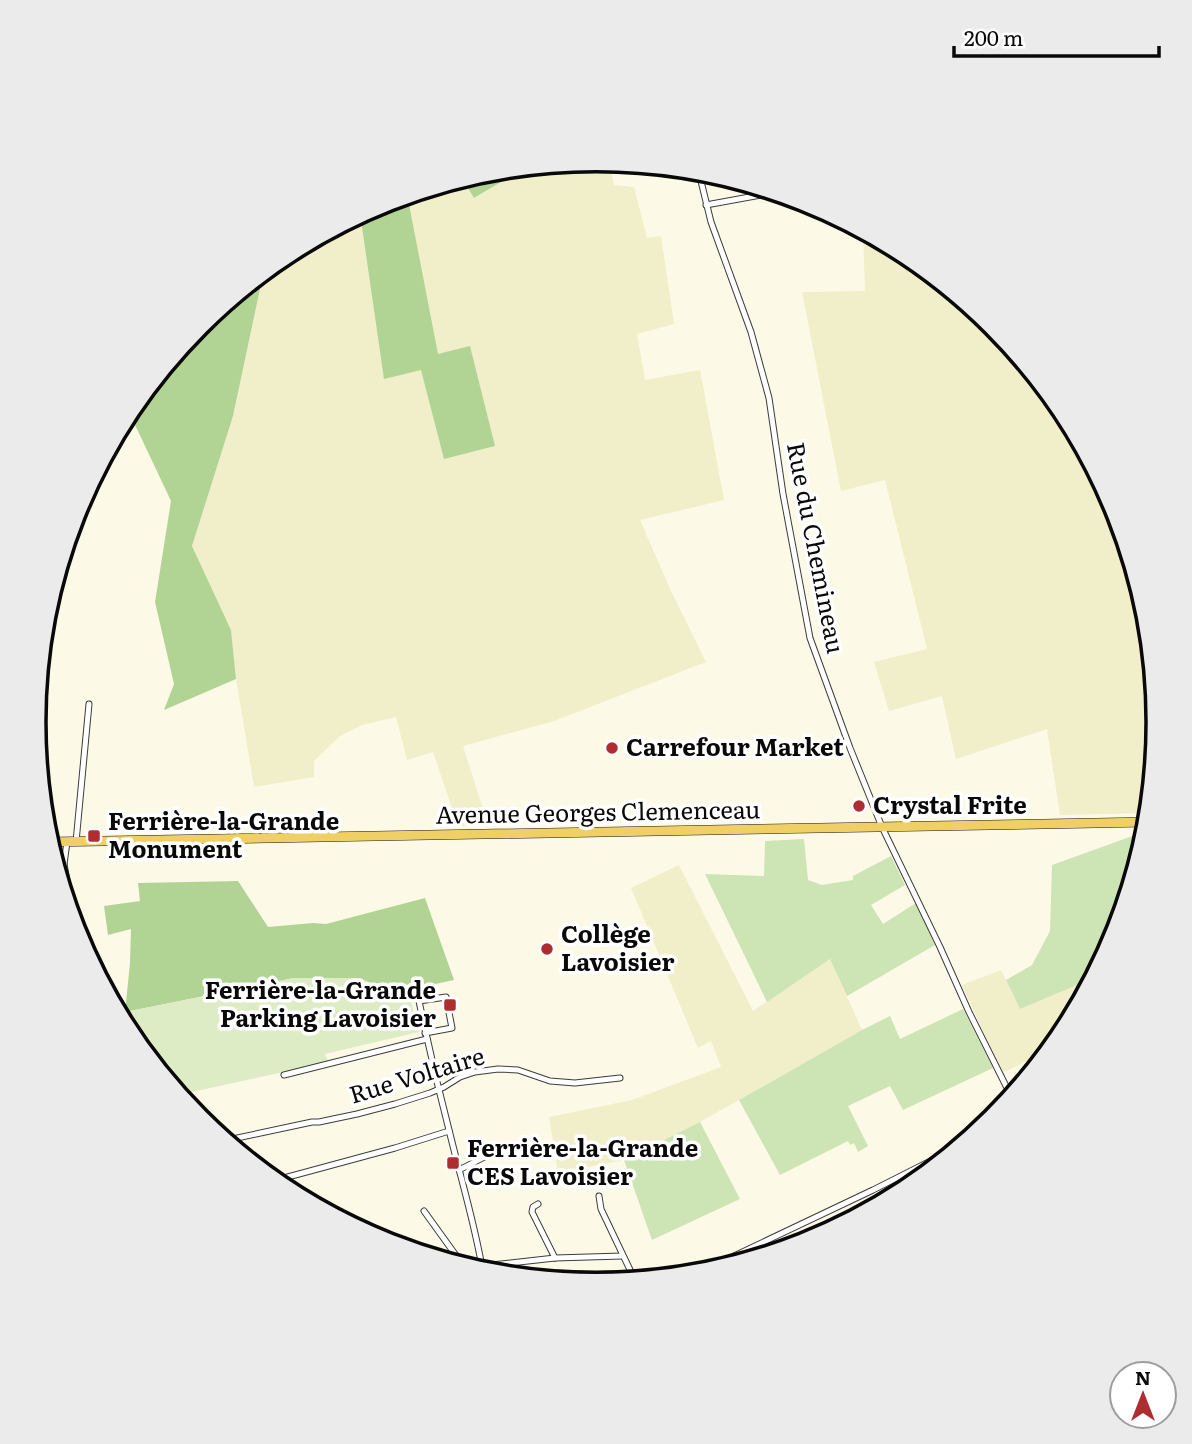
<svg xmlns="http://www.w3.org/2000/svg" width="1192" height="1444" font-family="Literata,serif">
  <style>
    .farmland { fill: #f1eeca }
    .green { fill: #cde4b5 }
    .forest { fill: #b1d495 }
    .pitch { fill: #deecc6 }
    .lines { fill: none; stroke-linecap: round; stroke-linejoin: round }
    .street-casing { stroke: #3c3c3c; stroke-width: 7 }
    .primary-casing { stroke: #1a1a1a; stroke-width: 10 }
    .street { stroke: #fff; stroke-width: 5 }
    .primary { stroke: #efcf66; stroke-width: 9 }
    .poi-dot { fill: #ae2d31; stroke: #fff; stroke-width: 2.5 }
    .labels { text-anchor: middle; stroke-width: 7; stroke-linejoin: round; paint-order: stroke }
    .street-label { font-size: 24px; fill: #090909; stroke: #fff }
    .poi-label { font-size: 24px; font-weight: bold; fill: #090909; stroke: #fff; text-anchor: start }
    .rim { fill: none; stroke: #090909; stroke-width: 3.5 }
  </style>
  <rect width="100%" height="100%" fill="#fdf9e7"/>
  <!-- farmland -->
  <g class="farmland">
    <path d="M 596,159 L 609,160 L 614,185 L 634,187 L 647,238 L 661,236 L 674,324 L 637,334 L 645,380 L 700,370 L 724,500 L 640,520 L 671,591 L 706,662 L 554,721 L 463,746 L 488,825 L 458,826 L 433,752 L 407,760 L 396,717 L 362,725 L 340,736 L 314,761 L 314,777 L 254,787 L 236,679 L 231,630 L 192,546 L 233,416 L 264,270 L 284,254 L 381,202 L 462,178 L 475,198 L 528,166 Z"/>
    <path d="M 863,230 L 909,254 L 994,324 L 1064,410 L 1116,507 L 1148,613 L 1159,722 L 1150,813 L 1060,815 L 1047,729 L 956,759 L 942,696 L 889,711 L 874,662 L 927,649 L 885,480 L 841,491 L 802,292 L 865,291 Z"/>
    <path d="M 679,865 L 753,1011 L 830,959 L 862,1030 L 700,1122 L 624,1160 L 558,1173 L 549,1117 L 632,1100 L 721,1067 L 711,1041 L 698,1048 L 631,888 Z"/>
    <path d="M 1001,970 L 1020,1009 L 1094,978 L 1064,1035 L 1045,1058 L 1042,1054 L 1002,1073 L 962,985 Z"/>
  </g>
  <!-- green -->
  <g class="green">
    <path d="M 1138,834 L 1143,847 L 1116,938 L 1094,978 L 1020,1009 L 1006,980 L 1032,965 L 1050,931 L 1052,865 Z"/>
    <path d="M 804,839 L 808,880 L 822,885 L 853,880 L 853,876 L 891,856 L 905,885 L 871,905 L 883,924 L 916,903 L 935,945 L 847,996 L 830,959 L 767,1002 L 705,874 L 764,876 L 765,841 Z"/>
    <path d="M 963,1009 L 993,1068 L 903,1110 L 890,1086 L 848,1106 L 868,1146 L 858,1152 L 854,1143 L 850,1145 L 848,1141 L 780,1175 L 739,1100 L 862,1030 L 890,1016 L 900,1039 Z"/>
    <path d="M 700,1122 L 740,1199 L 652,1240 L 624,1160 Z"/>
  </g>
  <!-- forest -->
  <g class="forest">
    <path d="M 528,166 L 474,198 L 462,178 L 487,170 Z"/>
    <path d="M 407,194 L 438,354 L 470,346 L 495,446 L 444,459 L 421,370 L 384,379 L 360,213 L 381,202 Z"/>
    <path d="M 264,270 L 233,416 L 192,546 L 231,630 L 236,679 L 164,710 L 174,684 L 155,602 L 171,501 L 128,410 L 198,324 Z"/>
    <path d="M 238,881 L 268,927 L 313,923 L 326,924 L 425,898 L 454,980 L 393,993 L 359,978 L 294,978 L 125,1012 L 130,963 L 131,929 L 108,935 L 104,906 L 140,901 L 138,883 Z"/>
  </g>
  <!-- pitch -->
  <path class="pitch" d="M 294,978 L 359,978 L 393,993 L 408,990 L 419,1032 L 325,1054 L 329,1062 L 178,1095 L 137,1045 L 125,1012 Z"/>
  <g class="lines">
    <!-- street casing -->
    <g class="street-casing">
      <g id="street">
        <path d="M 698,169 L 711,222 L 751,332 L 769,398 L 783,494 L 810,638 L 850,748 L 882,827 L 940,947 L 969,1012 L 1012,1098"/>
        <path d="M 706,205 L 777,192"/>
        <path d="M 67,842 L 64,864 L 77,938"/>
        <path d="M 76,842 L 89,704"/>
        <path d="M 48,845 L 64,864"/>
        <path d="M 425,1033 L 452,1028 L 446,997 L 419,1001 C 429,1049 440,1096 452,1142 C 463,1186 476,1229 483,1273"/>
        <path d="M 284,1075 L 427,1039"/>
        <path d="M 223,1141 L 312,1122 L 319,1122 L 357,1114 L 395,1104 L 430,1093 L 444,1087 L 460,1077 L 475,1072 L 498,1069 L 518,1070 L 550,1081 L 575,1083 L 620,1078"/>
        <path d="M 459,1170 L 502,1148 L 513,1148"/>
        <path d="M 273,1181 L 395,1148 L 449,1131"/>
        <path d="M 599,1196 L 601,1209 L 632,1274"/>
        <path d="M 538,1204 L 533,1207 L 532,1212 L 555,1258"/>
        <path d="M 424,1211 L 460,1261 L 482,1266 L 555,1258 L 622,1256"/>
        <path d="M 694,1275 L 873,1190 L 964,1144"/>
      </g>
    </g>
    <!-- primary casing -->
    <g class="primary-casing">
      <path id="primary" d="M 47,842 L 1149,822"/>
    </g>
    <!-- street -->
    <use href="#street" class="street"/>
    <!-- primary -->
    <use href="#primary" class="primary"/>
  </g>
  <!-- markers -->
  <g class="poi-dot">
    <circle cx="612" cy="748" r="7"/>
    <circle cx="859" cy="806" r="7"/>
    <rect x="87" y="829" width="14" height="14" rx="3.5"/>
    <circle cx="547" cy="949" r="7"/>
    <rect x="443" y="998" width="14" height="14" rx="3.5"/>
    <rect x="446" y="1156" width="14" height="14" rx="3.5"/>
  </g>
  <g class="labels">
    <!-- street labels -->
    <g class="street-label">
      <text transform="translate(815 548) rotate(79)" y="8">Rue du Chemineau</text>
      <text transform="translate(598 813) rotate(-1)" y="8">Avenue Georges Clemenceau</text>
      <text transform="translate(417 1076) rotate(-17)" y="8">Rue Voltaire</text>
    </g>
    <!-- poi labels -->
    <g class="poi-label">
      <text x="626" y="756">Carrefour Market</text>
      <text x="873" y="814">Crystal Frite</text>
      <text x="108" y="830">Ferrière-la-Grande<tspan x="108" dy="28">Monument</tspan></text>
      <text x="561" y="943">Collège<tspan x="561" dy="28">Lavoisier</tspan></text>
      <text x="436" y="999" text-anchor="end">Ferrière-la-Grande<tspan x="436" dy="28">Parking Lavoisier</tspan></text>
      <text x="467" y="1157">Ferrière-la-Grande<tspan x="467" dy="28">CES Lavoisier</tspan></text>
    </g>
  </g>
  <!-- crop -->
  <path d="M0 0H1192V1444H0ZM46 722a550 550 0 1 1 1100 0a550 550 0 1 1-1100 0Z" fill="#ebebeb" fill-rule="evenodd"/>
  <path class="rim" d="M46 722a550 550 0 1 1 1100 0a550 550 0 1 1-1100 0Z"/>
  <!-- north arrow -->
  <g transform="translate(1143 1395)"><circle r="33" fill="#ffffff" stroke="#9d9d9d" stroke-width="2"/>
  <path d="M0-5L12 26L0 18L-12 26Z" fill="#ae2d31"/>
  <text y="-10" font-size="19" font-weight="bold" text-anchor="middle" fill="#090909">N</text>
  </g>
  <!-- scale -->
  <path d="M954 46v10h205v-10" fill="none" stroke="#090909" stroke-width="3.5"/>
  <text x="964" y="46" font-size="21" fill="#090909" stroke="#ffffff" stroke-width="5" paint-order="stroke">200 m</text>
</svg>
